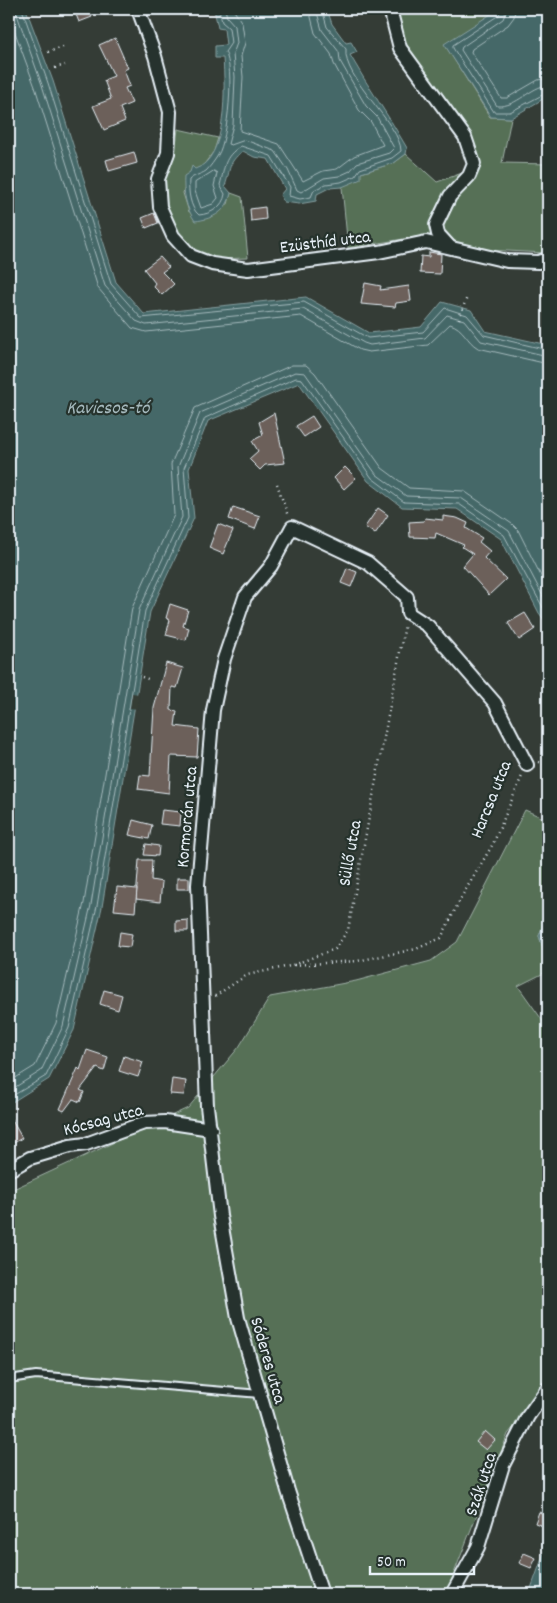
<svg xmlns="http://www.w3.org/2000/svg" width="557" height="1603" font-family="Dekko,sans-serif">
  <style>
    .green { fill: #567056; stroke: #9fb0a7 }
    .water { fill: #446867; stroke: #869fa1 }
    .pier { fill: #343c36 }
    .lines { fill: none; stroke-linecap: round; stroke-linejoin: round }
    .shore { stroke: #a6babe; stroke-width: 1 }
    .building { fill: #6c605a; stroke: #e8f1f8 }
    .lane-casing { stroke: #e8f1f8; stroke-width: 10 }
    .street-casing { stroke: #e8f1f8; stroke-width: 16 }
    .path { stroke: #e8f1f8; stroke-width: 2.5; stroke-dasharray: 1 4; stroke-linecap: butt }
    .lane { stroke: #26332d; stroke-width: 6 }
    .street { stroke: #26332d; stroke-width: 12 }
    .labels { text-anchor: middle; stroke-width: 4.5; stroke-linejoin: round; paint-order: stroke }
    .street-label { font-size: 18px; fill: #e8f1f8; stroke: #26332d }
    .water-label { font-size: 19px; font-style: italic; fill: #a6babe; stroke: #26332d }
  </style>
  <rect width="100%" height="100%" fill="#343c36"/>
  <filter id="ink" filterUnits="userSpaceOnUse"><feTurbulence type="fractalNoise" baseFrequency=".02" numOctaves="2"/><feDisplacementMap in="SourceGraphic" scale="10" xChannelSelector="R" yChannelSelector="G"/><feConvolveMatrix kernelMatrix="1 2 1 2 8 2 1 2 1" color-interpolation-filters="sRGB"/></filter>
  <g filter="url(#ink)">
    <!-- green -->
    <g class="green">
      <path d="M 395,9 L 499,9 L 445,45 L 490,117 L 511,118 L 502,163 L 548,164 L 548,251 L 546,253 L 468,249 L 422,236 L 348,248 L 342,187 L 361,173 L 394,163 L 406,154 L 437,182 L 479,167 L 406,47 Z"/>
      <path d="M 178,129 L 218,138 L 214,151 L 202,167 L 190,172 L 183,193 L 189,212 L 228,204 L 231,193 L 242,197 L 248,258 L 214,259 L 193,252 L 177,234 L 164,207 L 164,180 L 175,153 Z"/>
      <path d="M 525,810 L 548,820 L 548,912 L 539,936 L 548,963 L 548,971 L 518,986 L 548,1028 L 548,1386 L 508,1434 L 446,1594 L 9,1594 L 9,1191 L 188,1108 L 239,1047 L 270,997 L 356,981 L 431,961 L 457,942 Z"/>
    </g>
    <!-- water -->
    <g class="water">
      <path d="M 9,9 L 26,9 L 53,81 L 116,282 L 144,314 L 306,297 L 369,333 L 421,327 L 442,302 L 471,310 L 485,331 L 548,345 L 548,625 L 539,613 L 501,539 L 457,509 L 402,507 L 368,481 L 299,383 L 208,421 L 189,469 L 194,518 L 150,612 L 102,907 L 74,1030 L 49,1079 L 9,1104 Z"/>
      <path d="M 214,9 L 327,9 L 332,24 L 346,43 L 351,42 L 357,52 L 350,55 C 368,87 389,116 407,148 L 406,154 L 394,163 L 361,173 L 361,179 L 342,187 L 329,188 L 317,194 L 316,201 L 299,204 L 284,202 L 280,195 L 285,189 L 268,159 L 254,157 L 243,151 C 227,163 231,169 225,186 L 231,193 C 227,211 214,219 195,221 C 186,208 183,193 184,176 L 190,172 L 192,166 L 195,169 C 228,159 225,86 223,58 L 215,58 L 215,46 L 226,45 L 224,29 L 218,28 Z"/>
      <path d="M 499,9 L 548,9 L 548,96 L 511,118 L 491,117 L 444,44 Z"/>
      <path d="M 548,912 L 548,963 L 539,936 Z"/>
      <path d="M 548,1542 L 548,1594 L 529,1594 Z"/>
    </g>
    <!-- pier -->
    <path class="pier" d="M 132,693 L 139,694 L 137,709 L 130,708 Z"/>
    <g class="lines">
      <!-- shore -->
      <g class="shore">
        <path d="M 15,9 L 42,85 L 105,286 L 136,321 L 146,325 L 303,309 L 364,343 L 370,345 L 425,338 L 447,315 L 464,320 L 481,341 L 548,356"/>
        <path d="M 22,9 L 48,83 L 111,284 L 141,318 L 304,302 L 368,338 L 423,332 L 445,308 L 467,315 L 484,335 L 548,350"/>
        <path d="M 219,9 L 222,22 L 229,28 L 231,43 L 225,52 C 235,68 228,139 218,155 C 215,160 210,167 206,171 C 200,175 194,175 189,180 C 188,191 190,208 199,215 C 211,214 223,207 225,194 L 220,185 C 225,167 223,157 241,146 L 271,156 L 290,187 L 289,196 L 300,199 L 311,197 L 314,190 L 326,184 L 341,182 L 355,176 L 360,169 L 392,158 L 401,151 C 401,125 342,78 346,49 L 327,27 L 322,9"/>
        <path d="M 225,9 L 227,17 L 235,26 L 237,43 L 233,54 L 235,77 L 233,125 L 228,144 L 231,145 L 245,140 L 275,151 L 288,170 L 297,190 L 301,192 L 324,178 L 339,176 L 350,171 L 357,163 L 389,153 L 394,148 L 377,117 L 366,106 L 340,61 L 339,52 L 322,30 L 316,9"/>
        <path d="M 233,9 L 242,23 L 245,43 L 241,56 L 243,77 L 240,131 L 279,144 L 303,181 L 323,171 L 337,169 L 354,156 L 383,145 L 371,122 L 359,110 L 334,64 L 331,54 L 315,33 L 309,9"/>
        <path d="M 501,9 L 499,15 L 453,45 L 453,48 L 494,112 L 510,112 L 548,92"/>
        <path d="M 507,9 L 503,19 L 462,47 L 461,50 L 497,106 C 518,107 529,87 548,85"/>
        <path d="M 515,9 L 514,17 L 508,25 L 472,49 L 471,52 L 501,98 L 507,98 L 538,80 L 548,78"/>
        <path d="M 9,16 L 35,87 L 98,288 L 132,328 L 146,332 L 301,316 L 360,350 L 369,352 L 428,345 L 450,324 C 464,328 466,341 478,348 L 548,364"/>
        <path d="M 214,171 L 217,173 L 214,186 L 218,198 L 213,204 L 201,208 L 195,191 L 195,183 Z"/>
        <path d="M 9,1082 L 35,1066 L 56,1023 L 84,903 L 132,608 L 174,515 L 171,464 L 195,408 L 292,365 L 306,365 L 315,373 L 382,468 L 409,488 L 464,491 L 512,524 L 518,530 L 548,590"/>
        <path d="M 9,1091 L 41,1071 L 63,1026 L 91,905 L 139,610 L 182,517 L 178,467 L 200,413 L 295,372 L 305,373 L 376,474 L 406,496 L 461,498 L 509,531 L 548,606"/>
        <path d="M 9,1098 L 46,1076 L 69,1028 L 97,906 L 145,611 L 188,518 L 184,468 L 205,418 L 296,378 L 302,379 L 372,478 L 404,502 L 459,504 L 504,535 L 548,617"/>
      </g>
    </g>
    <!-- building -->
    <g class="building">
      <path d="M 84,9 L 88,9 L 92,17 L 79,22 L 75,12 Z"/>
      <path d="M 115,38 L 128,68 L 124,70 L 130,86 L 125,88 L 132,103 L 120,108 L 125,121 L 104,130 L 93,106 L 111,99 L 104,80 L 114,76 L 99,45 Z"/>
      <path d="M 134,152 L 137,163 L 109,171 L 106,160 Z"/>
      <path d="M 265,207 L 266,219 L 251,221 L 250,209 Z"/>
      <path d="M 154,213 L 158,223 L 146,228 L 142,218 Z"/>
      <path d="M 429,252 L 441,254 L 440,274 L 420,273 L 421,256 L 429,257 Z"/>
      <path d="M 160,257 L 169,267 L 162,272 L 174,284 L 162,295 L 153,286 L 155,283 L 144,269 Z"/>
      <path d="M 365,283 L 381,286 L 380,290 L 409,286 L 411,301 L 396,303 L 395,307 L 361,304 Z"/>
      <path d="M 274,413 L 285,463 L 265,465 L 260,470 L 249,459 L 258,451 L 252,441 L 263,435 L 259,422 Z"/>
      <path d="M 312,416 L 319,427 L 304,437 L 296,426 Z"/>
      <path d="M 345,467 L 356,478 L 344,489 L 334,478 Z"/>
      <path d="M 233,507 L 260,516 L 255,529 L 229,519 Z"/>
      <path d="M 378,508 L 388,515 L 375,534 L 365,527 Z"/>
      <path d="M 443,516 L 457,518 L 468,523 L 466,528 L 482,538 L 479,542 L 490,551 L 484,558 L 506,579 L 489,595 L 463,566 L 473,554 L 462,547 L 464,545 L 436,533 L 435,538 L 410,537 L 409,522 L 424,521 L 425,518 L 443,520 Z"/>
      <path d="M 218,524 L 233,530 L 223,554 L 209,548 Z"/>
      <path d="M 347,568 L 357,572 L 351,587 L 341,583 Z"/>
      <path d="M 170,604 L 188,610 L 183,626 L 189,628 L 186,640 L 166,635 L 170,620 L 166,618 Z"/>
      <path d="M 525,613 L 535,629 L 519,640 L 508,623 Z"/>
      <path d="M 166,663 L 183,668 L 177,688 L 172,687 L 171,710 L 177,711 L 175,726 L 199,729 L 197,757 L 171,756 L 169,793 L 138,789 L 140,775 L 150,776 L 154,708 Z"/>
      <path d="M 162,810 L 181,812 L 180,826 L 160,824 Z"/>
      <path d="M 133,820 L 152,825 L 149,839 L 129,835 Z"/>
      <path d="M 146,844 L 159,846 L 158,856 L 144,855 Z"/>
      <path d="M 139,860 L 152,860 L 151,880 L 162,882 L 160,902 L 136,899 Z"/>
      <rect x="177" y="878" width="12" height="11"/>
      <path d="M 117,887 L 137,889 L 135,912 L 114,910 Z"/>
      <path d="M 188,920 L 188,931 L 176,931 L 176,921 Z"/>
      <path d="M 120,932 L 132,934 L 130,947 L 118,946 Z"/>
      <path d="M 104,990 L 122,995 L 118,1010 L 100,1004 Z"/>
      <path d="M 87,1050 L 108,1057 L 104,1071 L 97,1068 L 80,1090 L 84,1092 L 80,1102 L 73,1099 L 64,1111 L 60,1109 L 78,1068 L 80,1070 Z"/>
      <path d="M 124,1056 L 143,1062 L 138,1077 L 119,1071 Z"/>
      <path d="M 172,1079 L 186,1081 L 184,1095 L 170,1094 Z"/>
      <path d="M 9,1115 L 22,1138 L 9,1146 Z"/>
      <path d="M 485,1431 L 495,1440 L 486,1450 L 476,1442 Z"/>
      <path d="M 539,1512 L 548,1516 L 548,1528 L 535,1523 Z"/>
      <path d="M 524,1553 L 536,1558 L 531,1568 L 519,1563 Z"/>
    </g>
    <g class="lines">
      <!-- lane casing -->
      <g class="lane-casing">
        <path id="lane" d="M 9,1379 L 36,1375 L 260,1394"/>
      </g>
      <!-- street casing -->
      <g class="street-casing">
        <g id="street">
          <path d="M 138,9 L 155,56 L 170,112 L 168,153 L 158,179 L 160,207 L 173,236 L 191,256 L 212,264 L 248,269 L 379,252 L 426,242 L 507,261 L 538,262 L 548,259"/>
          <path d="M 390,9 L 400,48 L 465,137 L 474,164 L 469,176 L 450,196 L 436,225 L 438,234 L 449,246"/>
          <path d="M 9,1170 L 30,1158 L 70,1146 L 86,1144 L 144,1123 L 165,1122 L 211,1129"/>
          <path d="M 322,1594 L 288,1491 L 238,1318 L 220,1216 L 207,1106 L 198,885 L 213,710 L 224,659 L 245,597 L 271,566 L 292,527 L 368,563 L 407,597 L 408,613 L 428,626 L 495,703 L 527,765"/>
          <path d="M 452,1594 L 478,1547 L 503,1465 L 528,1416 L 548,1388"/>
        </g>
      </g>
      <!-- path -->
      <g class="path">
        <path d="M 48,52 L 63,47"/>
        <path d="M 55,68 L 65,65"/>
        <path d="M 459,319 L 467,297"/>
        <path d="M 277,484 L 288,516"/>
        <path d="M 142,677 L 148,679"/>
        <path d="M 539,762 L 548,765"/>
        <path d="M 294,965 L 357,961 L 416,949 L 441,938 L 462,896 L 493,844 L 522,776"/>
        <path d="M 215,996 L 247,975 L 290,966 L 335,949 L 348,930 L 405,625"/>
      </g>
      <!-- lane -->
      <use href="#lane" class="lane"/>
      <!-- street -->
      <use href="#street" class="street"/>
    </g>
  </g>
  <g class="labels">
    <!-- street labels -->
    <g class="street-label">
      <text transform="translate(325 241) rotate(-7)" y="6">Ezüsthíd utca</text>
      <text transform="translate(490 799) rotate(-68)" y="6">Harcsa utca</text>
      <text transform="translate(186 817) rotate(-85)" y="6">Kormorán utca</text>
      <text transform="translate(349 853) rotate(-80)" y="6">Süllő utca</text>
      <text transform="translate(103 1119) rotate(-15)" y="6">Kócsag utca</text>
      <text transform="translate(269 1360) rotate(74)" y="6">Sóderes utca</text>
      <text transform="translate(480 1484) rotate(-72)" y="6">Szák utca</text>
    </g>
    <!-- water labels -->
    <g class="water-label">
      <text x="108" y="413">Kavicsos-tó</text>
    </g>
  </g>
  <!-- margin -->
  <rect width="557" height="1603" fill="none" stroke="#26332d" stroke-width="30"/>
  <rect x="15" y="15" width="527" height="1573" fill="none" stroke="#e8f1f8" stroke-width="2" filter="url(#ink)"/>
  <!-- scale -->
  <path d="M370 1566v8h104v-8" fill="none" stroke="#e8f1f8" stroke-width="2.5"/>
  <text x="377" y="1566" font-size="15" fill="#e8f1f8" stroke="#26332d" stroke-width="4" paint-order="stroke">50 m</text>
</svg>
